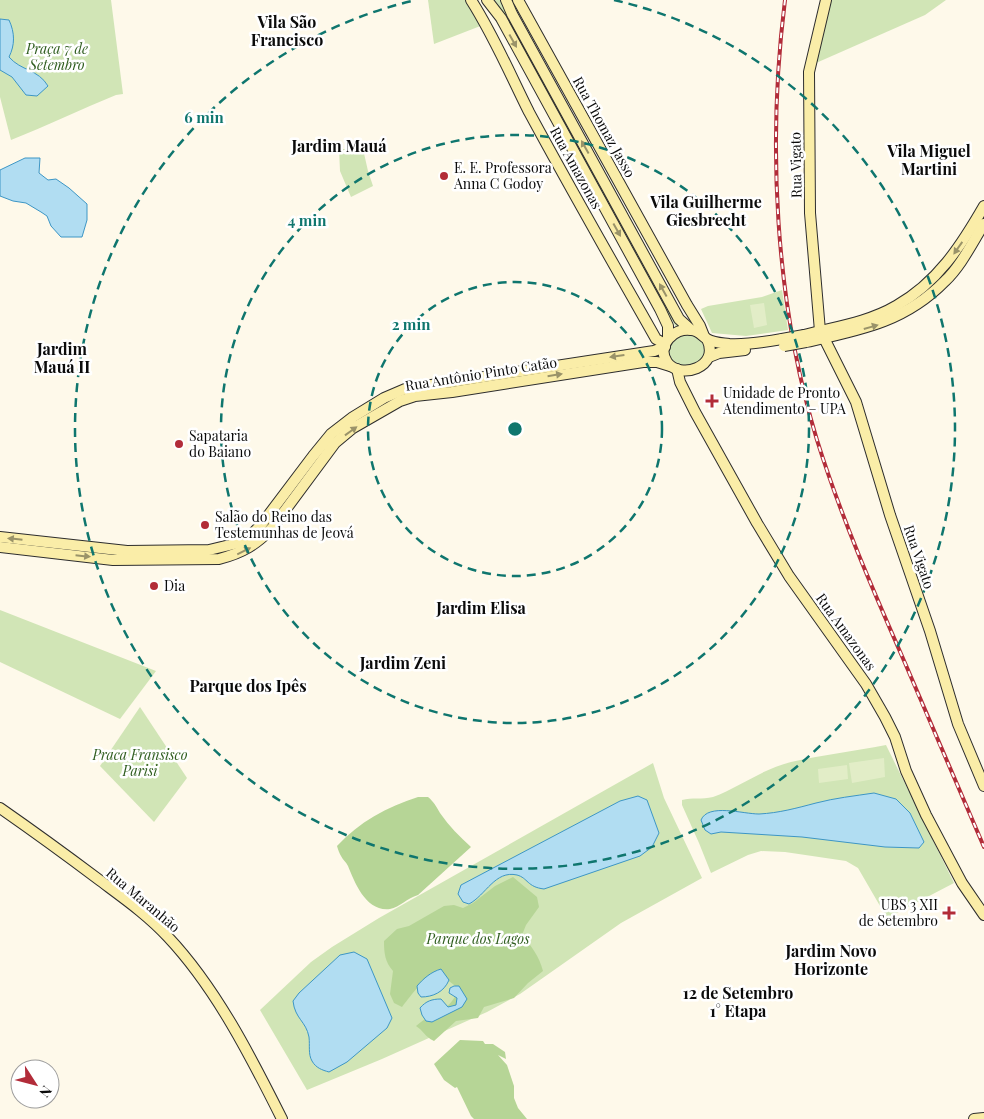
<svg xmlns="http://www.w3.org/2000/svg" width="984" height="1119" font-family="'Playfair Display',serif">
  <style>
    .green { fill: #d1e5b6 }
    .forest { fill: #b6d596 }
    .pitch { fill: #e2edc7 }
    .water { fill: #b1ddf2; stroke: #3d96c5 }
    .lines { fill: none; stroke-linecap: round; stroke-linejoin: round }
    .secondary-casing { stroke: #2d2d2d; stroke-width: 12 }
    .secondary { stroke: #faeda8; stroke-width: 10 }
    .rail-casing { stroke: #b22c39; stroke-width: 4 }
    .rail { stroke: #fff; stroke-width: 2; stroke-dasharray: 5.5; stroke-linecap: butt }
    .secondary-bridge-casing { stroke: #2d2d2d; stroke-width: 12; stroke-linecap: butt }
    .secondary-bridge { stroke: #faeda8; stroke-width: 10 }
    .oneway { fill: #9a9369 }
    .ring { fill: none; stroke: #0f766e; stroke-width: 2.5; stroke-dasharray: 9 6 }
    .poi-dot { fill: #b22c39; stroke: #fff; stroke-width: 2 }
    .labels { text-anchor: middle; stroke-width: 5; stroke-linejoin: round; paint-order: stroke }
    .park-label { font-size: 14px; font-style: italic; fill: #305e20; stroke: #fff }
    .street-label { font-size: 14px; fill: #0b0b0b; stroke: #fff }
    .poi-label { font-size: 14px; fill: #0b0b0b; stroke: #fff; text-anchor: start }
    .quarter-label { font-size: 16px; font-weight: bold; fill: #0b0b0b; stroke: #fff }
    .centre { fill: #0f766e; stroke: #fff; stroke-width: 2.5 }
    .ring-label { font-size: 15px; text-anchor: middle; font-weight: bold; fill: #0f766e; stroke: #fff; stroke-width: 5; stroke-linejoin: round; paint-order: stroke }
  </style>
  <rect width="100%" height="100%" fill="#fef9ea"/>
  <!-- green -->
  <g class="green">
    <path d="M 0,0 L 111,0 L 123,94 L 116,95 C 81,109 47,126 11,140 L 0,97 Z"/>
    <path d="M 428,0 L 468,0 L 483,25 L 434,44 Z"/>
    <path d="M 490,0 L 503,0 L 682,326 L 676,327 L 663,306 Z"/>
    <path d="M 831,0 L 946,0 L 925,15 L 816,63 Z"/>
    <path d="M 339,149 L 363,149 L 368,171 L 373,186 L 351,197 L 340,171 Z"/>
    <path d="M 782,290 L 788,330 L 746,336 L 712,333 L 701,309 L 708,306 L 762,297 Z"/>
    <path d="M 691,332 L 705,343 C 705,364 699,364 680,367 L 669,360 L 667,347 L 673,337 Z"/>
    <path d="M 0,610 L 156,671 L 120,719 L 0,662 Z"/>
    <path d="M 140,707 L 187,778 L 154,822 L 100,766 Z"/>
    <path d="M 886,745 L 954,883 L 887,918 L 858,868 L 846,861 L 785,852 L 761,851 L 748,855 L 711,873 L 699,843 L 682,805 L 682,800 C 692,797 702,800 713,797 C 740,787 762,769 791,762 C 822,755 854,751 886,745 Z"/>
    <path d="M 653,763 L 664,798 L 702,878 L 621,923 L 520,994 L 487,1012 L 382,1059 L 307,1090 L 260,1010 L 311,962 L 332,947 L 379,918 Z"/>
  </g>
  <!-- forest -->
  <g class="forest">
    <path d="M 418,797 L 428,797 C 434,802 436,806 440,813 C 449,826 460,837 471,847 L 418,895 C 407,898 400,907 390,909 C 366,912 355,883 348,866 C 346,862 343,860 341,856 C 339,853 338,849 337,846 C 359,822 387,807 418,797 Z"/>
    <path d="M 513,877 L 537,897 L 539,907 L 526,925 L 522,935 C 532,947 539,956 543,971 L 528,983 L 514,998 L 484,1007 L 478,1018 L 456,1021 L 434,1041 C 424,1036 424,1031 416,1026 C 434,1010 452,1012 458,988 L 441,975 C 423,977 413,993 402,1007 L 394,1003 L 390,994 L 393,971 C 385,962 384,953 384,941 L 397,929 L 409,926 L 444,906 L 454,905 L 463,908 L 473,903 L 495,886 Z"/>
    <path d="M 460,1040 L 483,1041 L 485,1044 L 493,1044 L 505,1052 L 506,1059 L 498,1055 L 507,1065 L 514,1086 L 514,1098 L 518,1108 L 527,1119 L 474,1119 L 471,1116 L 457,1087 L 455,1088 L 444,1080 L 434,1064 Z"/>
  </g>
  <!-- pitch -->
  <g class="pitch">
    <path d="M 764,303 L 767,325 L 754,328 L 750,305 Z"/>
    <path d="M 884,758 L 885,777 L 852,783 L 849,763 Z"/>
    <path d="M 847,765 L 848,779 L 819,783 L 818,769 Z"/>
  </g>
  <!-- water -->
  <g class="water">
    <path d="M 0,19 L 9,20 C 15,33 15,45 9,57 C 21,71 38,69 48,86 L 37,96 L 26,95 L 12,77 L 0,70 Z"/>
    <path d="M 25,158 L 40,158 L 39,173 L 48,180 L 56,179 L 69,188 L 87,204 L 87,220 L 82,237 L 61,237 L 51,226 L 47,216 L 41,212 L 26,203 L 13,201 L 0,196 L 0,170 Z"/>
    <path d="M 874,793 L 896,799 L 910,813 L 924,842 L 919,848 L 885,847 L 802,837 L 721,832 L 711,834 L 705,830 L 701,820 C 708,803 743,814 759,814 C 779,813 797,808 816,803 C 835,798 854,796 874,793 Z"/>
    <path d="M 638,796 L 647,800 L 659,833 L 652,847 L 640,856 L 544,889 C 527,887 528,878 517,875 C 495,870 486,895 469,904 L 463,902 L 458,894 L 461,885 L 620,801 Z"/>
    <path d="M 354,952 L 367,959 L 392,1018 L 387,1028 L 347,1062 L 329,1072 C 322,1070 316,1068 312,1061 C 308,1054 310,1046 309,1037 C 306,1021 295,1019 293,1001 L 299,993 L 340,955 Z"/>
    <path d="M 441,969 L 449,980 C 444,992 433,997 421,997 L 418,993 L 417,986 C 424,978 431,972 441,969 Z"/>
    <path d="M 454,986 L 459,986 L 467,999 L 462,1007 L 432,1022 L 426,1021 L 422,1015 L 420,1008 C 426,1001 432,999 441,999 L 448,1007 L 456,1005 L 457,998 L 449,993 L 450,988 Z"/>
  </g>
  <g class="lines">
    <!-- secondary casing -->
    <g class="secondary-casing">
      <g id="secondary">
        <path d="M 471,0 C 494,36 510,74 529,112 C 570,188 613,263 656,339 L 665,344"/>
        <path d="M 487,0 L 501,18 L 660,309 L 668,326 L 668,338"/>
        <path d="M 506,0 L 512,14 L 679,319 L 690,329"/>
        <path d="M 518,0 L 687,305 L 700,326 L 704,336"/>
        <path d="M 820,331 L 810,213 L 809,72 L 826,0"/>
        <path d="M 804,335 C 835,327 869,322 896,306 C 937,283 961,246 984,206"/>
        <path d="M 824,338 L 856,402 L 890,515 L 930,631 L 958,724 L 984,786"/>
        <path d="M 707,339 C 721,368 679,380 667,362 C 656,346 674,327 691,330 C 698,330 701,335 707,339 C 714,343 722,343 729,344 C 747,345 765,342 782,339"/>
        <path d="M 806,342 C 860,330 905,322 945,281 C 961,266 972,243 984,224"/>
        <path d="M 709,357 L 719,353 L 745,350"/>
        <path d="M 677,369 L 680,382 L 695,412 L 757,523 L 789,576 L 866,684 L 885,717 L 895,737 L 906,771 L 926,815 L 962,883 L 984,915"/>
        <path d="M 0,537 L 127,551 L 209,550 L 238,543 L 250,536 L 261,525 L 313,456 L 331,434 L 353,417 L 384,398 L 405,389 L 654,351 L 665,347"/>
        <path d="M 0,547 L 113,560 L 219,559 C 242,553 256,545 272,528 L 335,443 L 353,428 L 400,401 L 415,396 L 452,392 L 643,362 L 657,362 L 670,366"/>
        <path d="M 0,808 C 33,831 66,855 98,879 C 122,897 148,915 168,937 C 216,988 251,1057 282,1119"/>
        <path d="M 974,1119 L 984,1118"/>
      </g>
    </g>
    <!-- secondary -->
    <use href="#secondary" class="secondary"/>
    <!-- rail casing -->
    <g class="rail-casing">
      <path id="rail" d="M 785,0 C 767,143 775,302 817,440 C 841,517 873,590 905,663 C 931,725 958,786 984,847"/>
    </g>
    <!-- rail -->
    <use href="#rail" class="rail"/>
    <!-- secondary-bridge casing -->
    <g class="secondary-bridge-casing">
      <g id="secondary-bridge">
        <path d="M 782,339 L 804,335"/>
        <path d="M 784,346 L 806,342"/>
      </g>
    </g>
    <!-- secondary-bridge -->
    <use href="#secondary-bridge" class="secondary-bridge"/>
  </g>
  <!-- one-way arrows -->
  <defs><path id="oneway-solid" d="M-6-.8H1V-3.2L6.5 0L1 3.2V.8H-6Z" transform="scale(1.25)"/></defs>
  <g class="oneway">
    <use href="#oneway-solid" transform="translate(513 41) rotate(61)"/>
    <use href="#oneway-solid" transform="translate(585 147) rotate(-119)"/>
    <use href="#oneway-solid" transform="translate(617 230) rotate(61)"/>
    <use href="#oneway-solid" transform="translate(958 248) rotate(125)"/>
    <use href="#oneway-solid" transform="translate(663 290) rotate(-119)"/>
    <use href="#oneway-solid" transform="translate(871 327) rotate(-16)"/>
    <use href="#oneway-solid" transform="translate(617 356) rotate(172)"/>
    <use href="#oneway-solid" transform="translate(555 375) rotate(-9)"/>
    <use href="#oneway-solid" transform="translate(351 431) rotate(-36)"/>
    <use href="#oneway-solid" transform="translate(15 539) rotate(-174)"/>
    <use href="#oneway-solid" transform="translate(244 551) rotate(-26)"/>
    <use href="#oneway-solid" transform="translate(83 556) rotate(6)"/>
  </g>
  <!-- distance rings -->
  <g class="ring">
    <circle cx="515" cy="429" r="147"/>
    <circle cx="515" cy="429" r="294"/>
    <path d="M614 0A440 440 0 1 1 416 0"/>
  </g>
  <!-- markers -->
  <g class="poi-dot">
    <circle cx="444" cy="176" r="5"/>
    <path d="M709.5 393.5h5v5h5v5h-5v5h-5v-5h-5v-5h5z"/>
    <circle cx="179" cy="444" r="5"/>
    <circle cx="205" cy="525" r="5"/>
    <circle cx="154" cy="586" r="5"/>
    <path d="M946.5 905.5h5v5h5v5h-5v5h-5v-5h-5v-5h5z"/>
  </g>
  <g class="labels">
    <!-- park labels -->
    <g class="park-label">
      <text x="57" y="54">Praça 7 de<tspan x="57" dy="16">Setembro</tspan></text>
      <text x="140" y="760">Praca Fransisco<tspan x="140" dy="16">Parisi</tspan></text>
      <text x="478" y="944">Parque dos Lagos</text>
    </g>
    <!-- street labels -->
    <g class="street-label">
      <text transform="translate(604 127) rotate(61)" y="5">Rua Thomaz Jasso</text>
      <text transform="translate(796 165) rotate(-91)" y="5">Rua Vigato</text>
      <text transform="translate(576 168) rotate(61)" y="5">Rua Amazonas</text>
      <text transform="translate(481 374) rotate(-9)" y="5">Rua Antônio Pinto Catão</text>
      <text transform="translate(919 557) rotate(71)" y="5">Rua Vigato</text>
      <text transform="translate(846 632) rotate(54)" y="5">Rua Amazonas</text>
      <text transform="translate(143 900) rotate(40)" y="5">Rua Maranhão</text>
    </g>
    <!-- poi labels -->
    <g class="poi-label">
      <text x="454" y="173">E. E. Professora<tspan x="454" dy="16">Anna C Godoy</tspan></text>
      <text x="723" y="398">Unidade de Pronto<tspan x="723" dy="16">Atendimento – UPA</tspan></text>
      <text x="189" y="441">Sapataria<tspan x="189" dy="16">do Baiano</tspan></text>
      <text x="215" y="522">Salão do Reino das<tspan x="215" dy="16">Testemunhas de Jeová</tspan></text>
      <text x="164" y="591">Dia</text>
      <text x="938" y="910" text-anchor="end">UBS 3 XII<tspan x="938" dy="16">de Setembro</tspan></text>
    </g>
    <!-- quarter labels -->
    <g class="quarter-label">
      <text x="287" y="28">Vila São<tspan x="287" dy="18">Francisco</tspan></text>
      <text x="339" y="152">Jardim Mauá</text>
      <text x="929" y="157">Vila Miguel<tspan x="929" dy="18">Martini</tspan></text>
      <text x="706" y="208">Vila Guilherme<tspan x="706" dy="18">Giesbrecht</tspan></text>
      <text x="62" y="355">Jardim<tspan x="62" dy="18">Mauá II</tspan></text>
      <text x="481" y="614">Jardim Elisa</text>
      <text x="403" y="669">Jardim Zeni</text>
      <text x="248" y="692">Parque dos Ipês</text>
      <text x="831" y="957">Jardim Novo<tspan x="831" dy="18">Horizonte</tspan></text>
      <text x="738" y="999">12 de Setembro<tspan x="738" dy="18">1° Etapa</tspan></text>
    </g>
  </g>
  <circle cx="515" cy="429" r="8" class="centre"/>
  <g class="ring-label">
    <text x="204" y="123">6 min</text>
    <text x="307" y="226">4 min</text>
    <text x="411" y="330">2 min</text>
  </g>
  <!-- north arrow -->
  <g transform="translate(35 1084) rotate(126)"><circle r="24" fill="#ffffff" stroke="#9d9d9d"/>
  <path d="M0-4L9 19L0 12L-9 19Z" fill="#b22c39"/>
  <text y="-8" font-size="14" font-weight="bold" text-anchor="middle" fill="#0b0b0b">N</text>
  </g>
</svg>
